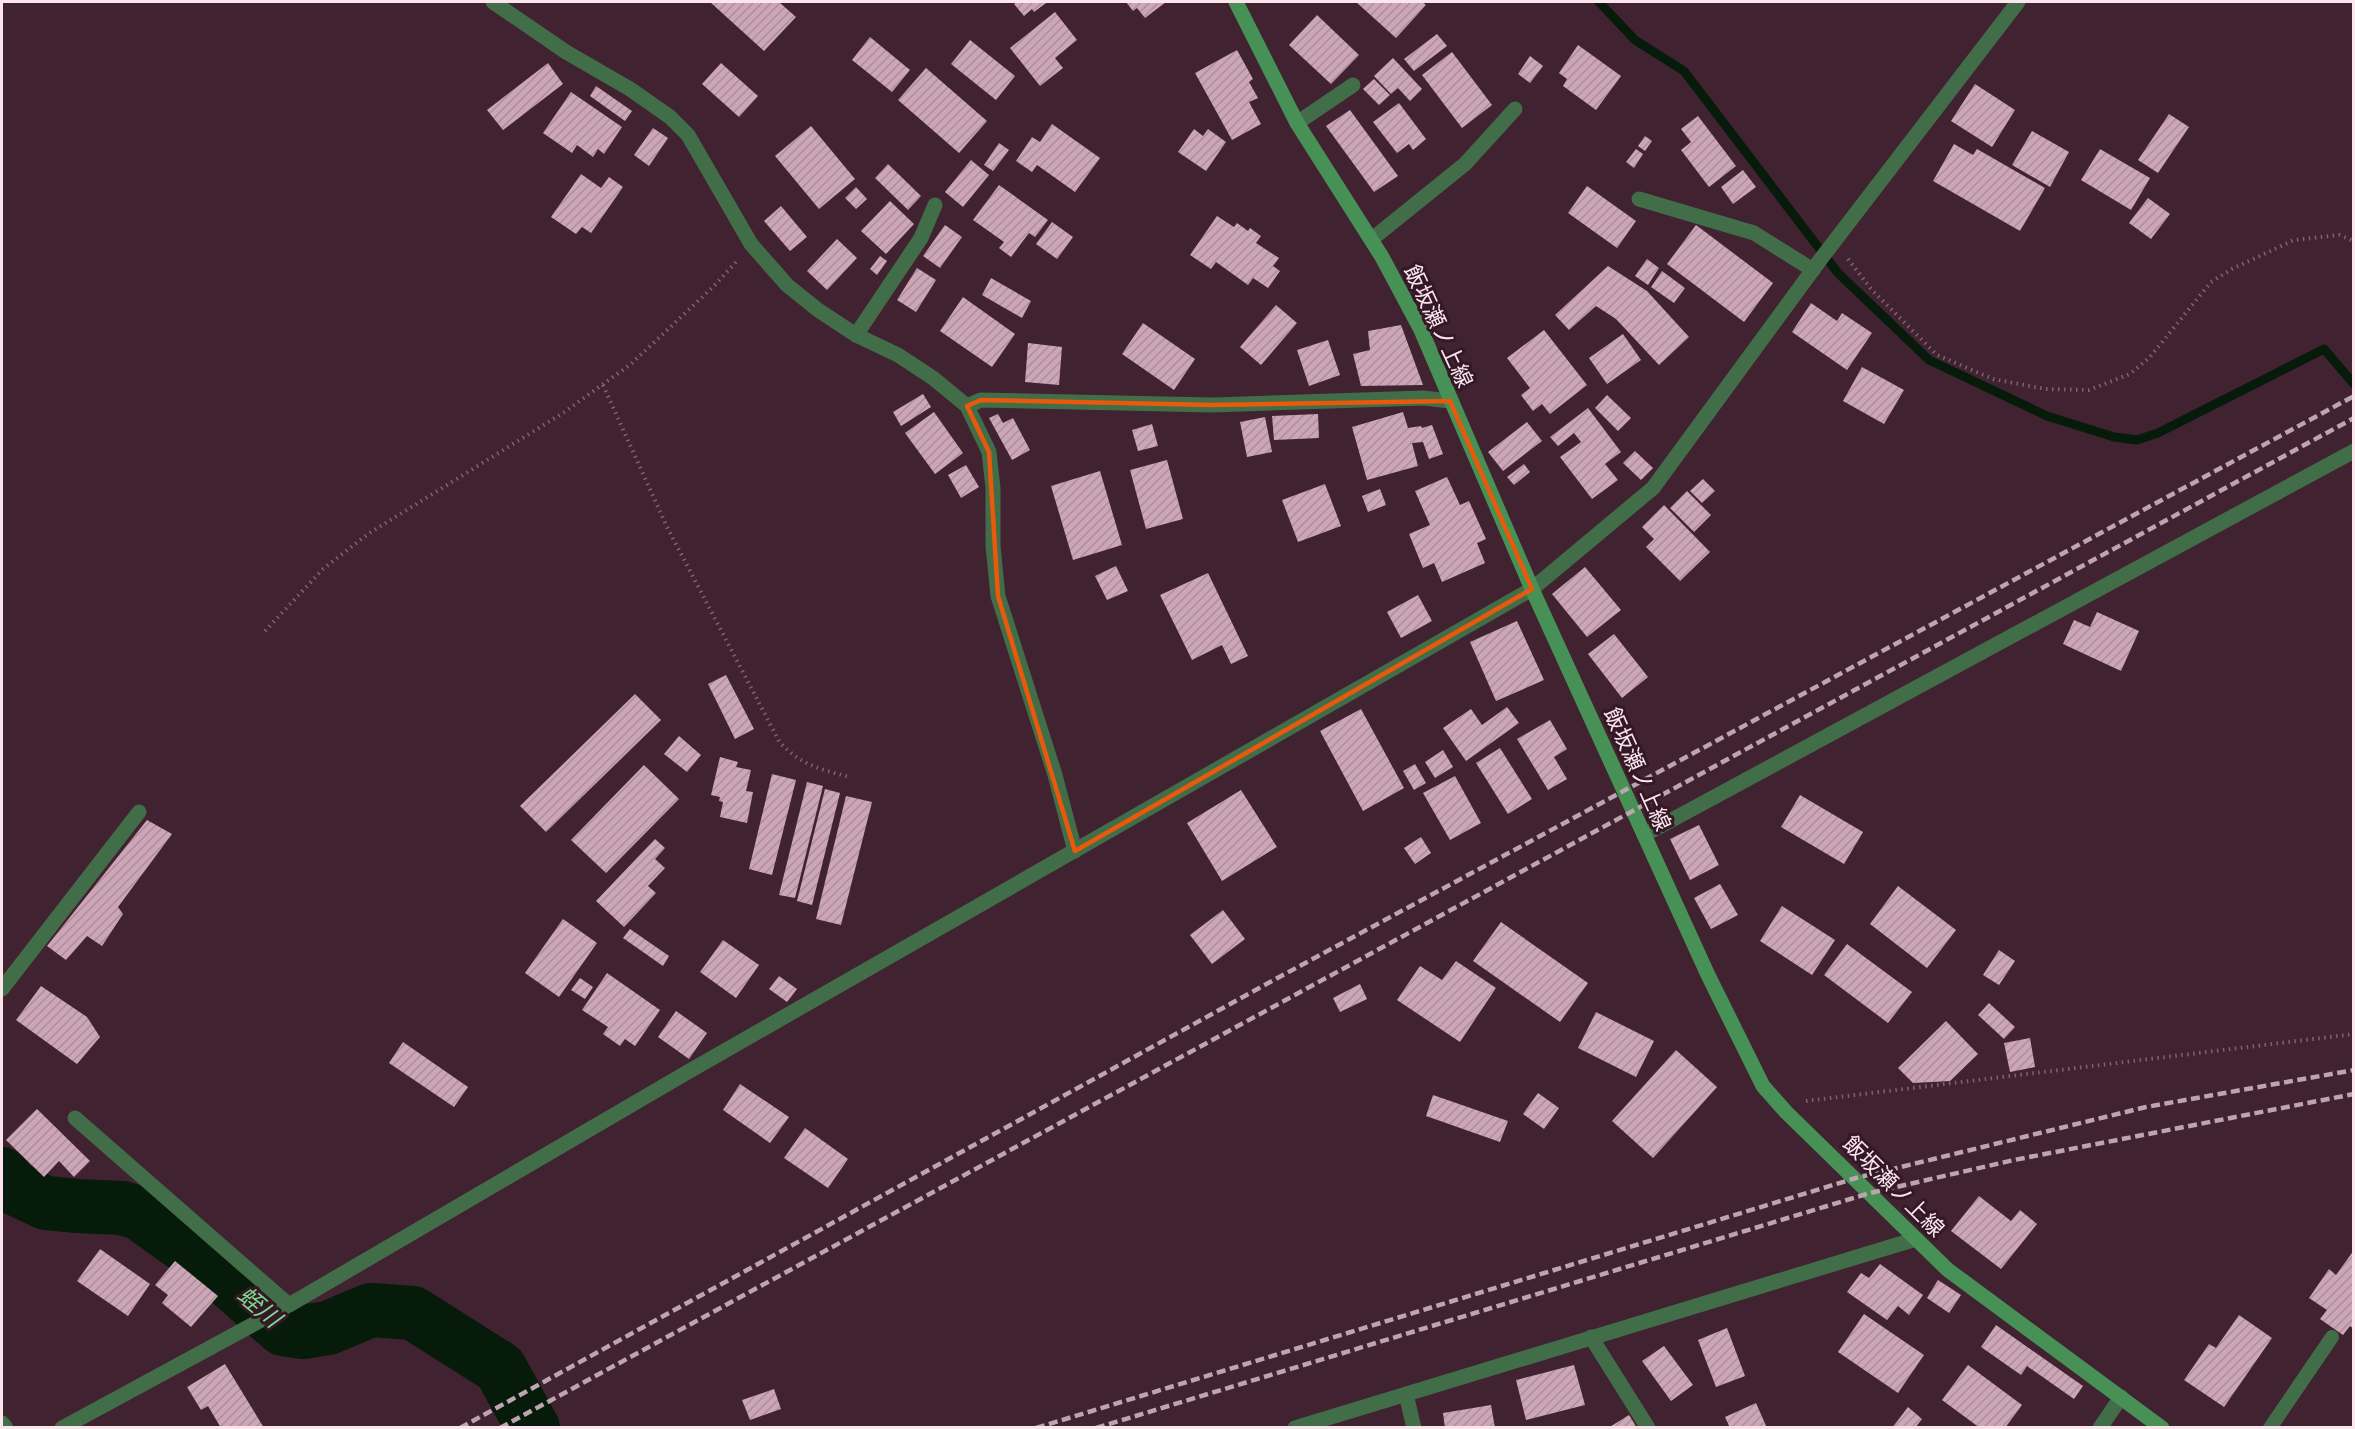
<svg xmlns="http://www.w3.org/2000/svg" width="2355" height="1429" font-family="Jost,'Noto Sans JP',sans-serif">
  <style>
    .lines { fill: none; stroke-linecap: round; stroke-linejoin: round }
    .stream { stroke: #061b0a; stroke-width: 9 }
    .river { stroke: #061b0a; stroke-width: 54 }
    .building { fill: url(#building-hatch) }
    .path { stroke: #7e636f; stroke-width: 4; stroke-dasharray: 1.5 4.5; stroke-linecap: butt }
    .service { stroke: #416d48; stroke-width: 14 }
    .minor { stroke: #416d48; stroke-width: 15 }
    .secondary { stroke: #479056; stroke-width: 15 }
    .rail { stroke: #bda5af; stroke-width: 4.5; stroke-dasharray: 9 4.5; stroke-linecap: butt }
    .marked { fill: none; stroke: #e8590c; stroke-width: 4.5; stroke-linejoin: round }
    .labels { text-anchor: middle; stroke-width: 6; stroke-linejoin: round; paint-order: stroke }
    .street-label { font-size: 22px; fill: #fbe6ee; stroke: #351826 }
    .water-label { font-size: 24px; font-style: italic; fill: #7bd88c; stroke: #351826 }
  </style>
  <defs>
    <pattern id="building-hatch" width="6" height="6" patternUnits="userSpaceOnUse" patternTransform="scale(1.5)"><rect width="6" height="6" fill="#cca6b6"/><path d="M-1 1l2-2M0 6l6-6M5 7l2-2" fill="none" stroke="#ac8e9a"/></pattern>
  </defs>
  <rect width="100%" height="100%" fill="#402230"/>
  <g class="lines">
    <!-- stream -->
    <path class="stream" d="M 1599,2 L 1635,40 L 1684,71 L 1838,273 L 1929,360 L 2047,416 L 2114,437 L 2137,440 L 2158,433 L 2324,349 L 2354,384"/>
    <!-- river -->
    <path class="river" d="M 2,1174 L 14,1188 L 46,1203 L 78,1206 L 122,1208 L 139,1213 L 206,1261 L 283,1329 L 303,1332 L 328,1328 L 371,1310 L 413,1313 L 500,1368 L 533,1428"/>
  </g>
  <!-- building -->
  <g class="building">
    <path d="M 710,2 L 779,2 L 796,17 L 764,51 Z"/>
    <path d="M 1017,2 L 1045,2 L 1046,3 L 1034,12 L 1032,9 L 1024,16 L 1014,4 Z"/>
    <path d="M 1126,2 L 1166,2 L 1145,18 L 1137,8 L 1133,11 Z"/>
    <path d="M 1356,2 L 1422,2 L 1426,5 L 1396,38 Z"/>
    <path d="M 1055,12 L 1077,40 L 1055,58 L 1063,68 L 1040,86 L 1010,48 Z"/>
    <path d="M 1317,15 L 1359,55 L 1331,84 L 1289,45 Z"/>
    <path d="M 1437,34 L 1447,46 L 1414,71 L 1404,59 Z"/>
    <path d="M 870,37 L 910,70 L 892,92 L 852,60 Z"/>
    <path d="M 970,40 L 1015,76 L 996,100 L 951,64 Z"/>
    <path d="M 1578,45 L 1621,76 L 1596,110 L 1563,86 L 1567,79 L 1559,73 Z"/>
    <path d="M 1237,50 L 1253,79 L 1249,82 L 1258,98 L 1249,102 L 1261,124 L 1232,140 L 1195,73 Z"/>
    <path d="M 1452,52 L 1492,105 L 1462,128 L 1422,75 Z"/>
    <path d="M 1530,56 L 1543,66 L 1530,83 L 1518,74 Z"/>
    <path d="M 1393,58 L 1422,89 L 1410,101 L 1398,88 L 1391,94 L 1374,76 Z"/>
    <path d="M 548,63 L 563,84 L 503,130 L 487,110 Z"/>
    <path d="M 721,63 L 758,96 L 739,117 L 702,84 Z"/>
    <path d="M 926,68 L 987,121 L 959,153 L 898,100 Z"/>
    <path d="M 1374,79 L 1390,95 L 1379,105 L 1363,89 Z"/>
    <path d="M 1975,84 L 2015,110 L 1992,147 L 1951,121 Z"/>
    <path d="M 596,86 L 632,111 L 625,121 L 590,96 Z"/>
    <path d="M 571,92 L 622,127 L 604,154 L 598,149 L 593,157 L 577,145 L 572,153 L 543,133 Z"/>
    <path d="M 1399,103 L 1426,139 L 1413,150 L 1409,144 L 1397,153 L 1373,122 Z"/>
    <path d="M 1350,110 L 1398,176 L 1374,192 L 1326,126 Z"/>
    <path d="M 2169,114 L 2189,127 L 2158,173 L 2138,160 Z"/>
    <path d="M 1698,116 L 1736,166 L 1709,187 L 1681,150 L 1691,142 L 1681,129 Z"/>
    <path d="M 1052,124 L 1100,158 L 1075,192 L 1037,165 L 1032,172 L 1016,161 L 1032,137 L 1040,142 Z"/>
    <path d="M 811,126 L 855,179 L 819,209 L 775,156 Z"/>
    <path d="M 653,128 L 668,138 L 649,166 L 634,155 Z"/>
    <path d="M 1194,129 L 1203,136 L 1208,129 L 1226,142 L 1206,171 L 1178,152 Z"/>
    <path d="M 2032,131 L 2069,152 L 2050,187 L 2012,165 Z"/>
    <path d="M 1645,136 L 1652,141 L 1645,151 L 1638,146 Z"/>
    <path d="M 999,143 L 1009,150 L 993,171 L 984,165 Z"/>
    <path d="M 1954,144 L 1973,155 L 1977,149 L 2045,188 L 2020,231 L 1933,181 Z"/>
    <path d="M 1636,149 L 1643,154 L 1634,168 L 1626,162 Z"/>
    <path d="M 2100,149 L 2150,178 L 2131,210 L 2081,180 Z"/>
    <path d="M 971,160 L 989,175 L 963,207 L 945,192 Z"/>
    <path d="M 888,164 L 921,196 L 908,210 L 875,178 Z"/>
    <path d="M 1743,170 L 1756,187 L 1733,204 L 1721,187 Z"/>
    <path d="M 581,174 L 601,188 L 609,177 L 623,187 L 591,233 L 582,227 L 576,234 L 551,217 Z"/>
    <path d="M 999,185 L 1048,220 L 1035,237 L 1029,233 L 1011,257 L 999,248 L 1004,242 L 973,220 Z"/>
    <path d="M 1587,186 L 1636,221 L 1617,248 L 1568,213 Z"/>
    <path d="M 856,187 L 867,199 L 856,209 L 845,198 Z"/>
    <path d="M 2148,198 L 2170,214 L 2151,239 L 2129,223 Z"/>
    <path d="M 890,201 L 914,224 L 886,254 L 861,231 Z"/>
    <path d="M 781,206 L 807,237 L 790,251 L 764,221 Z"/>
    <path d="M 1217,216 L 1234,227 L 1237,223 L 1248,231 L 1250,228 L 1261,236 L 1256,243 L 1279,258 L 1273,266 L 1280,271 L 1268,288 L 1253,278 L 1248,285 L 1216,262 L 1211,269 L 1190,255 Z"/>
    <path d="M 1052,222 L 1073,237 L 1057,259 L 1036,244 Z"/>
    <path d="M 945,225 L 962,237 L 940,268 L 923,256 Z"/>
    <path d="M 1696,225 L 1773,283 L 1744,322 L 1667,264 Z"/>
    <path d="M 837,239 L 857,258 L 827,290 L 807,271 Z"/>
    <path d="M 880,256 L 887,261 L 877,275 L 870,269 Z"/>
    <path d="M 1647,259 L 1659,268 L 1648,285 L 1635,276 Z"/>
    <path d="M 1608,266 L 1647,291 L 1689,337 L 1659,365 L 1616,319 L 1596,306 L 1569,330 L 1555,315 Z"/>
    <path d="M 917,268 L 936,280 L 916,312 L 897,300 Z"/>
    <path d="M 1662,271 L 1685,288 L 1674,303 L 1651,287 Z"/>
    <path d="M 991,278 L 1031,301 L 1022,318 L 982,295 Z"/>
    <path d="M 963,297 L 1015,334 L 992,367 L 940,331 Z"/>
    <path d="M 1811,303 L 1837,321 L 1842,313 L 1872,333 L 1847,370 L 1792,332 Z"/>
    <path d="M 1276,305 L 1297,323 L 1261,365 L 1240,347 Z"/>
    <path d="M 1143,323 L 1195,359 L 1174,390 L 1122,354 Z"/>
    <path d="M 1401,325 L 1423,385 L 1361,386 L 1353,354 L 1370,350 L 1368,331 Z"/>
    <path d="M 1544,330 L 1587,385 L 1550,414 L 1542,404 L 1533,411 L 1521,395 L 1530,388 L 1507,358 Z"/>
    <path d="M 1623,334 L 1641,360 L 1607,384 L 1589,358 Z"/>
    <path d="M 1328,340 L 1340,375 L 1309,386 L 1297,350 Z"/>
    <path d="M 1028,343 L 1062,347 L 1059,385 L 1025,382 Z"/>
    <path d="M 1862,367 L 1904,390 L 1884,424 L 1843,401 Z"/>
    <path d="M 923,394 L 931,407 L 901,426 L 893,412 Z"/>
    <path d="M 1607,395 L 1631,418 L 1618,431 L 1595,408 Z"/>
    <path d="M 1588,408 L 1621,452 L 1605,464 L 1618,480 L 1592,499 L 1560,457 L 1581,442 L 1574,433 L 1558,446 L 1550,437 Z"/>
    <path d="M 934,412 L 963,453 L 935,474 L 905,433 Z"/>
    <path d="M 1403,412 L 1408,428 L 1421,426 L 1422,428 L 1432,425 L 1443,454 L 1429,459 L 1423,442 L 1412,443 L 1418,466 L 1367,480 L 1352,427 Z"/>
    <path d="M 998,414 L 1003,423 L 1013,418 L 1030,450 L 1012,460 L 989,418 Z"/>
    <path d="M 1318,414 L 1319,438 L 1274,440 L 1272,416 Z"/>
    <path d="M 1265,417 L 1272,452 L 1247,457 L 1240,422 Z"/>
    <path d="M 1527,422 L 1542,441 L 1503,471 L 1488,452 Z"/>
    <path d="M 1152,424 L 1158,446 L 1138,451 L 1132,430 Z"/>
    <path d="M 1635,451 L 1653,468 L 1641,480 L 1623,463 Z"/>
    <path d="M 1167,460 L 1183,519 L 1146,529 L 1130,470 Z"/>
    <path d="M 1524,464 L 1530,472 L 1514,485 L 1507,477 Z"/>
    <path d="M 966,465 L 979,487 L 961,498 L 948,475 Z"/>
    <path d="M 1100,471 L 1122,545 L 1073,560 L 1051,486 Z"/>
    <path d="M 1447,477 L 1460,505 L 1469,501 L 1486,539 L 1477,543 L 1485,563 L 1442,582 L 1434,563 L 1423,568 L 1409,534 L 1430,525 L 1415,491 Z"/>
    <path d="M 1703,479 L 1715,491 L 1702,503 L 1690,491 Z"/>
    <path d="M 1325,484 L 1341,526 L 1298,542 L 1282,500 Z"/>
    <path d="M 1380,489 L 1386,505 L 1368,512 L 1362,496 Z"/>
    <path d="M 1687,491 L 1711,515 L 1694,532 L 1670,508 Z"/>
    <path d="M 1664,505 L 1710,552 L 1680,581 L 1646,547 L 1654,539 L 1642,527 Z"/>
    <path d="M 1116,566 L 1128,591 L 1107,600 L 1095,576 Z"/>
    <path d="M 1585,567 L 1621,610 L 1587,637 L 1552,594 Z"/>
    <path d="M 1208,573 L 1248,656 L 1231,664 L 1222,645 L 1192,660 L 1160,595 Z"/>
    <path d="M 1418,595 L 1432,621 L 1401,638 L 1387,612 Z"/>
    <path d="M 2097,612 L 2139,631 L 2121,671 L 2063,644 L 2074,620 L 2090,627 Z"/>
    <path d="M 1517,621 L 1544,680 L 1496,701 L 1470,642 Z"/>
    <path d="M 1614,634 L 1648,677 L 1622,698 L 1588,654 Z"/>
    <path d="M 726,675 L 754,729 L 735,739 L 708,684 Z"/>
    <path d="M 635,694 L 661,720 L 546,832 L 520,806 Z"/>
    <path d="M 1507,707 L 1519,723 L 1466,761 L 1443,728 L 1471,709 L 1482,725 Z"/>
    <path d="M 1361,709 L 1404,788 L 1363,811 L 1320,731 Z"/>
    <path d="M 1550,720 L 1567,749 L 1554,757 L 1567,779 L 1548,790 L 1517,739 Z"/>
    <path d="M 679,736 L 701,755 L 687,772 L 664,754 Z"/>
    <path d="M 1500,748 L 1532,799 L 1508,814 L 1476,763 Z"/>
    <path d="M 1443,750 L 1453,767 L 1435,778 L 1425,762 Z"/>
    <path d="M 720,757 L 738,762 L 736,767 L 751,770 L 746,791 L 753,792 L 747,823 L 720,817 L 723,802 L 719,801 L 720,797 L 711,795 Z"/>
    <path d="M 1415,764 L 1426,783 L 1414,790 L 1403,771 Z"/>
    <path d="M 644,765 L 679,799 L 606,873 L 571,840 Z"/>
    <path d="M 772,774 L 796,780 L 772,875 L 749,869 Z"/>
    <path d="M 1455,776 L 1481,823 L 1450,840 L 1423,793 Z"/>
    <path d="M 807,782 L 823,786 L 795,898 L 779,895 Z"/>
    <path d="M 825,789 L 840,793 L 812,905 L 797,901 Z"/>
    <path d="M 1241,790 L 1277,847 L 1222,881 L 1187,823 Z"/>
    <path d="M 1800,795 L 1863,832 L 1844,864 L 1781,827 Z"/>
    <path d="M 846,796 L 872,802 L 841,925 L 816,919 Z"/>
    <path d="M 147,820 L 172,834 L 118,907 L 123,914 L 102,946 L 87,936 L 66,960 L 47,946 Z"/>
    <path d="M 1699,825 L 1719,865 L 1690,880 L 1670,839 Z"/>
    <path d="M 1421,837 L 1431,853 L 1415,864 L 1404,848 Z"/>
    <path d="M 655,839 L 665,848 L 655,859 L 665,868 L 648,886 L 656,893 L 624,927 L 596,901 Z"/>
    <path d="M 1720,884 L 1738,915 L 1711,929 L 1694,898 Z"/>
    <path d="M 1898,886 L 1956,930 L 1927,968 L 1870,924 Z"/>
    <path d="M 1782,906 L 1835,940 L 1812,975 L 1760,941 Z"/>
    <path d="M 1223,910 L 1245,939 L 1212,964 L 1190,935 Z"/>
    <path d="M 563,919 L 597,943 L 559,997 L 525,973 Z"/>
    <path d="M 1501,922 L 1588,983 L 1560,1022 L 1473,961 Z"/>
    <path d="M 630,929 L 669,956 L 663,966 L 623,938 Z"/>
    <path d="M 723,940 L 759,965 L 736,998 L 700,972 Z"/>
    <path d="M 1847,944 L 1912,992 L 1888,1023 L 1824,975 Z"/>
    <path d="M 1999,950 L 2015,961 L 1999,985 L 1983,975 Z"/>
    <path d="M 1456,961 L 1496,988 L 1460,1042 L 1397,1000 L 1420,966 L 1442,980 Z"/>
    <path d="M 607,973 L 660,1010 L 635,1046 L 625,1039 L 620,1046 L 603,1034 L 608,1027 L 582,1010 Z"/>
    <path d="M 779,976 L 797,989 L 787,1002 L 769,989 Z"/>
    <path d="M 580,978 L 593,987 L 585,999 L 571,990 Z"/>
    <path d="M 1360,984 L 1367,999 L 1340,1012 L 1333,998 Z"/>
    <path d="M 41,986 L 87,1017 L 100,1037 L 77,1064 L 16,1020 Z"/>
    <path d="M 1989,1003 L 2015,1027 L 2004,1039 L 1978,1015 Z"/>
    <path d="M 676,1011 L 707,1033 L 689,1059 L 658,1037 Z"/>
    <path d="M 1596,1012 L 1654,1041 L 1636,1077 L 1578,1048 Z"/>
    <path d="M 1946,1021 L 1978,1054 L 1950,1081 L 1913,1083 L 1898,1068 Z"/>
    <path d="M 2030,1038 L 2035,1067 L 2010,1072 L 2004,1043 Z"/>
    <path d="M 403,1042 L 468,1087 L 454,1107 L 389,1063 Z"/>
    <path d="M 1676,1050 L 1717,1087 L 1653,1158 L 1612,1121 Z"/>
    <path d="M 740,1084 L 789,1117 L 770,1143 L 723,1110 Z"/>
    <path d="M 1538,1093 L 1559,1108 L 1544,1129 L 1523,1114 Z"/>
    <path d="M 1433,1095 L 1508,1121 L 1500,1142 L 1426,1116 Z"/>
    <path d="M 37,1109 L 90,1161 L 74,1177 L 59,1161 L 44,1177 L 6,1140 Z"/>
    <path d="M 805,1128 L 848,1159 L 828,1188 L 784,1158 Z"/>
    <path d="M 1979,1196 L 2011,1221 L 2020,1210 L 2037,1224 L 2001,1269 L 1951,1231 Z"/>
    <path d="M 100,1249 L 150,1284 L 128,1316 L 77,1281 Z"/>
    <path d="M 2354,1250 L 2354,1329 L 2350,1326 L 2343,1335 L 2320,1319 L 2327,1310 L 2309,1298 L 2329,1269 L 2336,1275 Z"/>
    <path d="M 175,1261 L 218,1296 L 191,1327 L 162,1303 L 168,1295 L 155,1285 Z"/>
    <path d="M 1880,1264 L 1923,1295 L 1909,1315 L 1898,1306 L 1887,1320 L 1847,1292 L 1861,1273 L 1869,1278 Z"/>
    <path d="M 1938,1280 L 1961,1295 L 1949,1313 L 1927,1298 Z"/>
    <path d="M 1864,1314 L 1924,1355 L 1898,1393 L 1838,1352 Z"/>
    <path d="M 2239,1315 L 2272,1338 L 2224,1407 L 2184,1380 L 2209,1344 L 2216,1348 Z"/>
    <path d="M 1996,1325 L 2083,1386 L 2074,1399 L 2027,1366 L 2021,1375 L 1981,1347 Z"/>
    <path d="M 1727,1328 L 1745,1376 L 1716,1387 L 1698,1340 Z"/>
    <path d="M 1664,1346 L 1693,1385 L 1671,1401 L 1642,1361 Z"/>
    <path d="M 225,1364 L 264,1428 L 221,1428 L 208,1406 L 201,1410 L 187,1387 Z"/>
    <path d="M 1574,1365 L 1585,1405 L 1526,1420 L 1516,1380 Z"/>
    <path d="M 1968,1365 L 2022,1405 L 2005,1428 L 1980,1428 L 1942,1400 Z"/>
    <path d="M 774,1389 L 781,1409 L 750,1420 L 742,1400 Z"/>
    <path d="M 1756,1403 L 1767,1428 L 1730,1428 L 1725,1417 Z"/>
    <path d="M 1491,1405 L 1495,1428 L 1445,1428 L 1443,1413 Z"/>
    <path d="M 1908,1407 L 1922,1419 L 1915,1428 L 1892,1428 Z"/>
    <path d="M 1629,1415 L 1637,1428 L 1608,1428 Z"/>
  </g>
  <g class="lines">
    <!-- path -->
    <g class="path">
      <path d="M 1848,259 L 1872,290 L 1937,355 L 1993,379 L 2045,389 L 2089,390 L 2130,374 L 2150,357 L 2211,282 L 2232,269 L 2294,240 L 2339,235 L 2354,241"/>
      <path d="M 603,385 L 667,527 L 780,743 C 802,765 819,769 849,777"/>
      <path d="M 265,631 L 323,569 L 368,534 L 563,413 L 631,364 L 713,287 L 737,261"/>
      <path d="M 1806,1101 L 2354,1034"/>
    </g>
    <!-- service -->
    <path class="service" d="M 2270,1428 L 2332,1337"/>
    <!-- minor -->
    <g class="minor">
      <path d="M 493,2 L 566,52 L 630,89 L 670,117 L 688,135 L 751,244 L 787,285 L 818,310 L 856,335 L 898,355 L 933,378 L 967,406 L 989,452 L 993,488 L 993,546 L 998,596 L 1055,775 L 1075,851"/>
      <path d="M 1297,123 L 1353,85"/>
      <path d="M 1639,199 L 1754,233 L 1813,270"/>
      <path d="M 1372,239 L 1465,164 L 1515,109"/>
      <path d="M 856,335 L 921,238 L 935,205"/>
      <path d="M 967,406 L 981,400 L 1213,405 L 1423,398 L 1450,401"/>
      <path d="M 1644,835 L 2354,451"/>
      <path d="M 2,989 L 139,812"/>
      <path d="M 75,1118 L 289,1305"/>
      <path d="M 1591,1337 L 1648,1428"/>
      <path d="M 1406,1394 L 1414,1428"/>
      <path d="M 2,1423 L 6,1428"/>
      <path d="M 62,1428 L 289,1305 L 686,1073 L 1532,589 L 1653,488 L 1820,260 L 2018,2"/>
      <path d="M 1295,1428 L 1916,1239"/>
      <path d="M 2100,1428 L 2121,1397"/>
    </g>
    <!-- secondary -->
    <path class="secondary" d="M 1236,2 L 1297,123 L 1382,257 L 1421,330 L 1532,589 L 1708,975 L 1763,1086 L 1786,1112 L 1948,1270 L 2162,1428"/>
    <!-- rail -->
    <g class="rail">
      <path d="M 460,1428 L 1272,981 L 2354,396"/>
      <path d="M 500,1428 L 2354,418"/>
      <path d="M 1036,1428 L 1856,1178 L 2146,1107 L 2354,1070"/>
      <path d="M 1096,1428 L 1870,1193 L 2014,1160 L 2354,1094"/>
    </g>
  </g>
  <!-- marked area -->
  <path class="marked" d="M 981,400 L 1213,405 L 1450,401 L 1532,589 L 1075,851 L 998,596 L 989,452 L 967,406 Z"/>
  <g class="labels">
    <!-- street labels -->
    <g class="street-label">
      <text transform="translate(1439 326) rotate(65)" y="8">飯坂瀬ノ上線</text>
      <text transform="translate(1638 769) rotate(66)" y="8">飯坂瀬ノ上線</text>
      <text transform="translate(1894 1186) rotate(45)" y="8">飯坂瀬ノ上線</text>
    </g>
    <!-- water labels -->
    <g class="water-label">
      <text transform="translate(259 1307) rotate(40)" y="8">蛭川</text>
    </g>
  </g>
  <!-- border -->
  <rect width="2355" height="1429" fill="none" stroke="#fbe6ee" stroke-width="6"/>
</svg>
